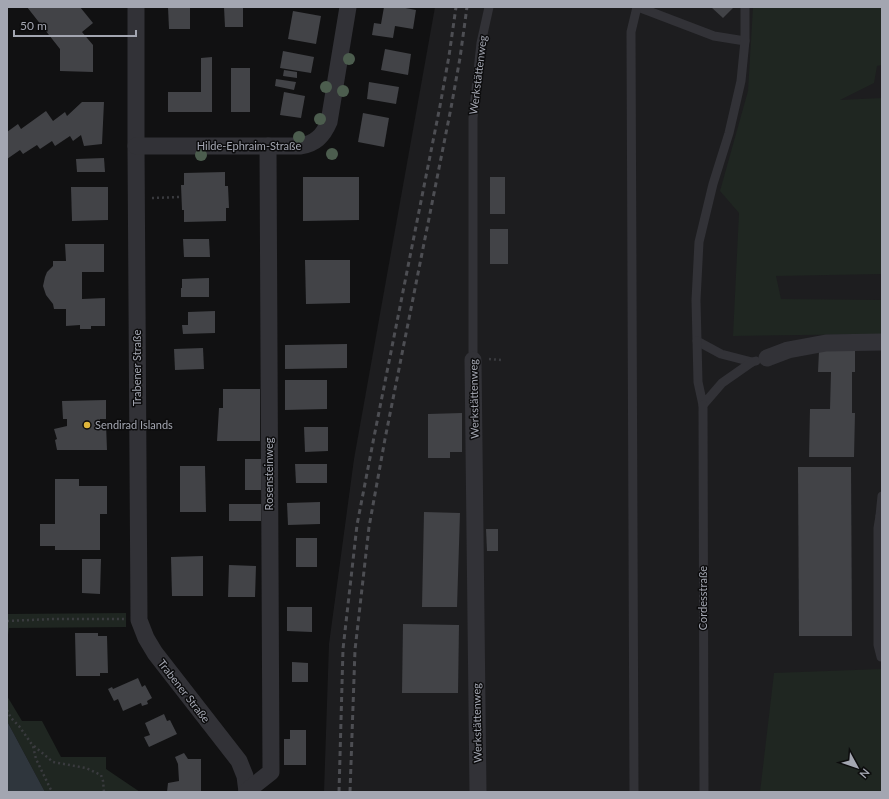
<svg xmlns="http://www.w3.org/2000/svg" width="889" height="799" font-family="Lato,sans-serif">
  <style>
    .built { fill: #1d1d1f }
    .green { fill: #1f2621 }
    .water { fill: #2f363d }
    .building { fill: #424347 }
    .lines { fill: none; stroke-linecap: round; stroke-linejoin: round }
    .path { stroke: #3a3b3f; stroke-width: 2.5; stroke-dasharray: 2 3; stroke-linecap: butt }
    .service { stroke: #323237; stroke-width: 9 }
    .minor { stroke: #323237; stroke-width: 17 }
    .rail { stroke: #4d4e53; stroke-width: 3; stroke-dasharray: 5 4; stroke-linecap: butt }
    .tree { fill: #4c5d4e }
    .poi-dot { fill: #dfb53b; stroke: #0c0c0d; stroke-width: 1.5 }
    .labels { text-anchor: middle; stroke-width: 3; stroke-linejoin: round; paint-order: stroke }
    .street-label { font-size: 11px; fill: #a3a6b1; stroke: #0c0c0d }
    .poi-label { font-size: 11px; fill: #a3a6b1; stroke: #0c0c0d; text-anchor: start }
  </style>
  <rect width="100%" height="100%" fill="#111112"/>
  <!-- built -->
  <path class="built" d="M 435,7 L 882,7 L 882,792 L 324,792 L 329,644 L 354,459 Z"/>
  <!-- green -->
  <g class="green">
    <path d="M 753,7 L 882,7 L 882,65 L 877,66 L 874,83 L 840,100 L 882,98 L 882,274 L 776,276 L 781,299 L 882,300 L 882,334 L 733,336 L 739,213 L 720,191 L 748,91 Z"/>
    <path d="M 126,613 L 126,627 L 9,628 L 7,642 L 7,614 Z"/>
    <path d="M 882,669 L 882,792 L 760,792 L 774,673 Z"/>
    <path d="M 7,696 L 22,721 L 42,721 L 61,757 L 106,757 L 106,769 L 140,792 L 45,792 L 7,721 Z"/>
  </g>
  <!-- water -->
  <path class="water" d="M 7,721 L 45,792 L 7,792 Z"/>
  <!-- building -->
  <g class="building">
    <path d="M 27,7 L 80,7 L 93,23 L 82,32 L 93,45 L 93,72 L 60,71 L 60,49 Z"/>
    <path d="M 168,7 L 190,7 L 190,29 L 169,29 Z"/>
    <path d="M 224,7 L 243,7 L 243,27 L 225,27 Z"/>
    <path d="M 384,7 L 400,7 L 416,10 L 413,29 L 395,26 L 393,38 L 372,35 L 374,23 L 381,24 Z"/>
    <path d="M 711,7 L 734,7 L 723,18 Z"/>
    <path d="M 293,11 L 321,16 L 316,44 L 288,39 Z"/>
    <path d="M 385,49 L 411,54 L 408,75 L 381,70 Z"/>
    <path d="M 283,51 L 314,57 L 311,73 L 280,68 Z"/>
    <path d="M 212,57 L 212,112 L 168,112 L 168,92 L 201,92 L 201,58 Z"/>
    <rect x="231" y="68" width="19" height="44"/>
    <path d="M 284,70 L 297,72 L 297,78 L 283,76 Z"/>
    <path d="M 276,79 L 296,82 L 294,90 L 275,86 Z"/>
    <path d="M 369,82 L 399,87 L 396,104 L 367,99 Z"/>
    <path d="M 284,92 L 305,96 L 301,118 L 280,115 Z"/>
    <path d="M 82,102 L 104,102 L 102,144 L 84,146 L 81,135 L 73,141 L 70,136 L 55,146 L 52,141 L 40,149 L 37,145 L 23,154 L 20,150 L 7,159 L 7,132 L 18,124 L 21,129 L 46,111 L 53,121 L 65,112 L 67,116 Z"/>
    <path d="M 363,113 L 389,118 L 384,147 L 358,142 Z"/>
    <path d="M 104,158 L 105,172 L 77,172 L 76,159 Z"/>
    <path d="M 225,172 L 225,186 L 228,186 L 229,208 L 226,208 L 226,221 L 184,222 L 184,210 L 182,210 L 181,185 L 184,185 L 184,173 Z"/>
    <path d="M 303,177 L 359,177 L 359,220 L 303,221 Z"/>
    <rect x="490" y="177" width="15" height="37"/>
    <path d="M 71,187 L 108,187 L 108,220 L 72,221 Z"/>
    <rect x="490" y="229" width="18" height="35"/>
    <path d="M 183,239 L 209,239 L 210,257 L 184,257 Z"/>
    <path d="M 65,244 L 104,244 L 104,272 L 82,272 L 82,299 L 105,298 L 105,326 L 91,326 L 91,329 L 80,329 L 80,325 L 66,326 L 66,309 L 54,309 L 53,304 L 46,295 L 43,286 L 45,277 L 47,272 L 53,266 L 53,261 L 66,261 Z"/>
    <path d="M 305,260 L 350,260 L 350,303 L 306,304 Z"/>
    <path d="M 209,278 L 209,297 L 181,297 L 181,288 L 182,288 L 182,279 Z"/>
    <path d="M 215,311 L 215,333 L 183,334 L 182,325 L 188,325 L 188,312 Z"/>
    <path d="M 347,344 L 347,368 L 285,369 L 285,345 Z"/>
    <path d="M 203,348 L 204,369 L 175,370 L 174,349 Z"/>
    <path d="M 819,351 L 855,351 L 855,372 L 852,372 L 852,413 L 855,413 L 854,457 L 809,457 L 810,409 L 830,409 L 831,372 L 818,372 Z"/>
    <path d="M 285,380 L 327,380 L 327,409 L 285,410 Z"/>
    <path d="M 223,389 L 260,389 L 260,441 L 217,441 L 219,408 L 223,408 Z"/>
    <path d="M 106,400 L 106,419 L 100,419 L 100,424 L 106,424 L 107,450 L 57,450 L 55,440 L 57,439 L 54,429 L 67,426 L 67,419 L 63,419 L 62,401 Z"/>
    <path d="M 462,413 L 462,452 L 450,452 L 450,458 L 428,458 L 428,414 Z"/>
    <path d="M 304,427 L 328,427 L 328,451 L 305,452 Z"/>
    <rect x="245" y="459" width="16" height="31"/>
    <path d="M 295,464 L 327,464 L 327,483 L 296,483 Z"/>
    <path d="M 180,466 L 205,466 L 206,512 L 180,512 Z"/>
    <path d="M 798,467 L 851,467 L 852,636 L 799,636 Z"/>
    <path d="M 55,479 L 79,479 L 79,486 L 107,486 L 107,514 L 100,514 L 100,550 L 55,550 L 55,546 L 40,546 L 40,524 L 55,524 Z"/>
    <path d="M 320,502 L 320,524 L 288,525 L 287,503 Z"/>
    <rect x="229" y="504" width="32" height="17"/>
    <path d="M 424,512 L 460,513 L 457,607 L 422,607 Z"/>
    <path d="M 486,529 L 498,529 L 498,551 L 487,551 Z"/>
    <rect x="296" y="538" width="21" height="29"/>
    <path d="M 203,556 L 203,596 L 172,596 L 171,557 Z"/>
    <path d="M 82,559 L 101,559 L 100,594 L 82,593 Z"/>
    <path d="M 229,565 L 256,566 L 255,597 L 228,597 Z"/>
    <path d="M 287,607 L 312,607 L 312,632 L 287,631 Z"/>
    <path d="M 403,624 L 459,625 L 458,693 L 402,693 Z"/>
    <path d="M 75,633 L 98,633 L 98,636 L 107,636 L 108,673 L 100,673 L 100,676 L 76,676 Z"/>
    <path d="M 292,662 L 308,663 L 308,682 L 292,682 Z"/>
    <path d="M 138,678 L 142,687 L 145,685 L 152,698 L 147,701 L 148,704 L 142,706 L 141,703 L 123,711 L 118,699 L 114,701 L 108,689 L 112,687 L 113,689 Z"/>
    <path d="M 164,714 L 167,721 L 170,720 L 177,734 L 149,747 L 144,737 L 150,735 L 145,723 Z"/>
    <path d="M 290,730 L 306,730 L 306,765 L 284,765 L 284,739 L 290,739 Z"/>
    <path d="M 184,753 L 188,759 L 201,759 L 201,792 L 167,792 L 168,783 L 179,781 L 178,764 L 175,757 Z"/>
  </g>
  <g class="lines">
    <!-- path -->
    <g class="path">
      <path d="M 152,198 L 180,197"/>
      <path d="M 489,359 L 502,360"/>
      <path d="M 7,621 L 53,619 L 124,619"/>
      <path d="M 7,710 L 11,718 L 19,726 L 33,746 L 36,759 L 52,792"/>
      <path d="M 34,746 L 53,762 L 86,768 L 101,775 L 103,781 L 104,792"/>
    </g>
    <!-- service -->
    <g class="service">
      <path d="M 638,7 L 714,36 L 745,41"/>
      <path d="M 745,7 L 745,41 L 741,81 L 729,133 L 713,184 L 699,242 L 696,300 L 697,341 L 721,354 L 752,362"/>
      <path d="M 697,341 L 698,382 L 703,405 L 722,383 L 752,362 L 756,361"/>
      <path d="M 473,360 L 473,118 L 481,43 L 489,7"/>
      <path d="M 703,405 L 704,792"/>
      <path d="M 880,516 L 882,496"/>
      <path d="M 882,516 L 880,516 L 878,528 L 878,645 L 881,657 L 882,657"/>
      <path d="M 634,792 L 631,32 L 637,7"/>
    </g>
    <!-- minor -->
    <g class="minor">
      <path d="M 136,7 L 136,146 L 139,620 L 146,638 L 155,653 L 239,761 L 245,776 L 247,792"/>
      <path d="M 136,146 L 300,146 C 315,144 323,136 329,122 L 348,7"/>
      <path d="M 767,358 L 788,350 L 826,343 L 882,342"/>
      <path d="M 473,360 L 478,792"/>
      <path d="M 247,791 L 271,772 L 268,146"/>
    </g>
    <!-- rail -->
    <g class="rail">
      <path d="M 339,792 L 343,649 L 357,525 L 374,437 L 440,106 L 449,56 L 456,7"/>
      <path d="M 350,792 L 355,650 L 369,527 L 385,439 L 451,108 L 460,58 L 467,7"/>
    </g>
  </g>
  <!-- trees -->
  <g class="tree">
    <circle cx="349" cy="59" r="6"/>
    <circle cx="326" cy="87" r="6"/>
    <circle cx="343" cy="91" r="6"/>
    <circle cx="320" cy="119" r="6"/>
    <circle cx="299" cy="137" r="6"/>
    <circle cx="332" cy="154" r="6"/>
    <circle cx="201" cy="155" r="6"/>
  </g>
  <!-- markers -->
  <circle class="poi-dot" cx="87" cy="425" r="4"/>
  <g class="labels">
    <!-- street labels -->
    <g class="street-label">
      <text transform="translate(478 75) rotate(-83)" y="4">Werkstättenweg</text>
      <text x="249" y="150">Hilde-Ephraim-Straße</text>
      <text transform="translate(137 368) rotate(-90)" y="4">Trabener Straße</text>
      <text transform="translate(474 399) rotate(-91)" y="4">Werkstättenweg</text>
      <text transform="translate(269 474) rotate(-90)" y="4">Rosensteinweg</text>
      <text transform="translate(703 598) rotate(-90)" y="4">Cordesstraße</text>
      <text transform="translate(184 691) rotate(52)" y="4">Trabener Straße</text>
      <text transform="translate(477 723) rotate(-91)" y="4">Werkstättenweg</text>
    </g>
    <!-- poi labels -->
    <g class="poi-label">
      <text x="95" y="429">Sendirad Islands</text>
    </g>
  </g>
  <!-- border -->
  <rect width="889" height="799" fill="none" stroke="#a3a6b1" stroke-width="16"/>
  <!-- north arrow -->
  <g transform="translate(857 767) rotate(130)" stroke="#0c0c0d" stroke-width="3" paint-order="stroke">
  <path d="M0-3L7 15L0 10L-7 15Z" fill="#a3a6b1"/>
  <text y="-6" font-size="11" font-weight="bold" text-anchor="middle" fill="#a3a6b1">N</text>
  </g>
  <!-- scale -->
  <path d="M14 30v6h122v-6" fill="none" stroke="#a3a6b1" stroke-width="2"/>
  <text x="20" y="30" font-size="12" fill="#a3a6b1" stroke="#0c0c0d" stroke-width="3" paint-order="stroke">50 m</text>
</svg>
